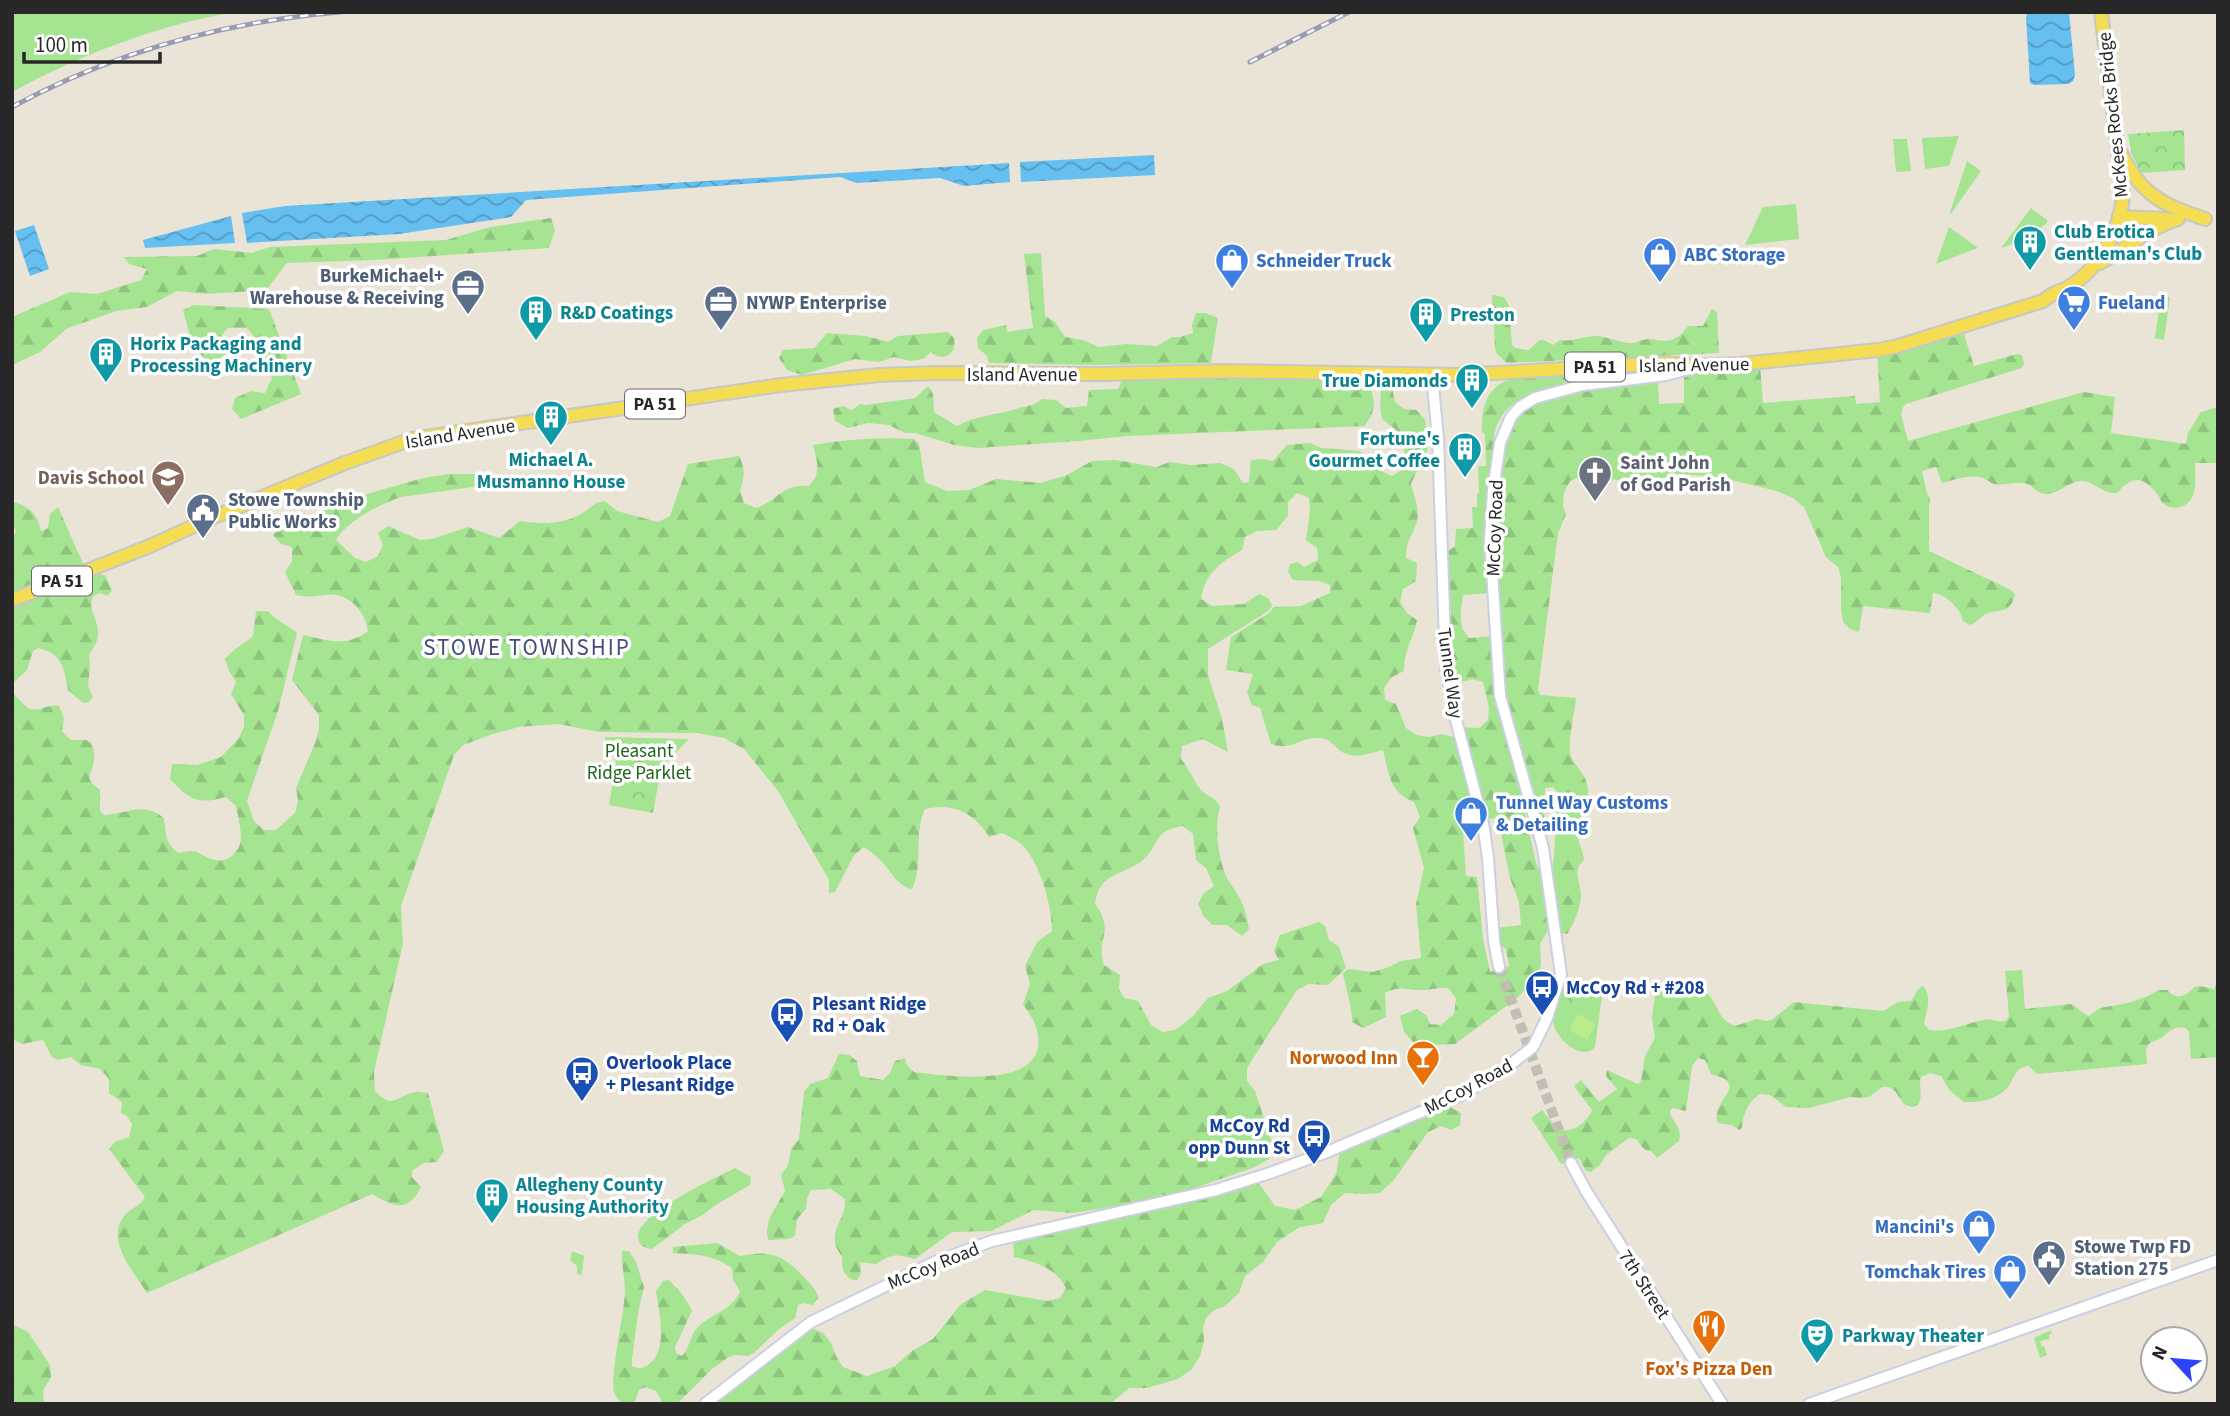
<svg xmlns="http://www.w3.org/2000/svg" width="2230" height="1416" font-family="'Source Sans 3',sans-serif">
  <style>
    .grass { fill: #a5e491 }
    .forest { fill: url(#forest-firs) }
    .park { fill: url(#park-crowns) }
    .pitch { fill: #baec8c }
    .water { fill: url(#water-waves) }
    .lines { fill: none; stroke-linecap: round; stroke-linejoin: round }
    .secondary-tunnel { stroke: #c3beb4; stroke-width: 10; stroke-dasharray: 10 5; stroke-linecap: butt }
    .secondary-casing { stroke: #cccee1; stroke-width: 14 }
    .primary-casing { stroke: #c7c7c7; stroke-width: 16 }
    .secondary { stroke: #fff; stroke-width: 10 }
    .primary { stroke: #f4dd52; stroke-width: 12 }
    .rail-casing { stroke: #9a9bb2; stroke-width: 5 }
    .rail { stroke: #fff; stroke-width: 2.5; stroke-dasharray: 8; stroke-linecap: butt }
    .labels { text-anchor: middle; stroke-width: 7; stroke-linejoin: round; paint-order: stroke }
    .shield { fill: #fff; stroke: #686868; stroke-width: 2 }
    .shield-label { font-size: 18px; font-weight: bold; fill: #272727 }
    .street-label { font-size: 19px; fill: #272727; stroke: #fff }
    .culture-label { font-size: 19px; font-weight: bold; fill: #0d838f; stroke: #fff; text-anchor: start }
    .shop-label { font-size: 19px; font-weight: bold; fill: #366cbe; stroke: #fff; text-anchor: start }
    .service-label { font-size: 19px; font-weight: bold; fill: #4e5e75; stroke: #fff; text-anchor: start }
    .worship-label { font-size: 19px; font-weight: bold; fill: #5b616d; stroke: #fff; text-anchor: start }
    .education-label { font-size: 19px; font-weight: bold; fill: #785e54; stroke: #fff; text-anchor: end }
    .park-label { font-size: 19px; fill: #1f6417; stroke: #fff }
    .transit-label { font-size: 19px; font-weight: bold; fill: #164399; stroke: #fff; text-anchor: start }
    .food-label { font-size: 19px; font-weight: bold; fill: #c56008; stroke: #fff; text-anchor: end }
    .quarter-label { font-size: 23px; letter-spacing: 2px; fill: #464b78; stroke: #fff }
  </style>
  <defs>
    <pattern id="forest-firs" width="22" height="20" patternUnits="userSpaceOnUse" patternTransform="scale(1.75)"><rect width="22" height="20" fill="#a5e491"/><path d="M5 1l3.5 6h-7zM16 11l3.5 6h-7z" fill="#8ec47d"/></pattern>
    <pattern id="park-crowns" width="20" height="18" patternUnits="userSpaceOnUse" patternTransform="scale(1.75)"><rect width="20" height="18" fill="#a5e491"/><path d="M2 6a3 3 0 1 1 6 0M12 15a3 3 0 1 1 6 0" fill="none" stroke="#8ec47d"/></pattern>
    <pattern id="water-waves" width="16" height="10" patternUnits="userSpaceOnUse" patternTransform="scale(1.75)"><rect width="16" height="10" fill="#65bff1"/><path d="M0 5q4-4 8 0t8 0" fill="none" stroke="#539bc3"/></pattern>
  </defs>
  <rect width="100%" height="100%" fill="#eae4d7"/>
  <!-- grass -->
  <g class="grass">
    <path d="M 12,12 L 234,12 C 159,25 79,55 12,92 Z"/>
    <path d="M 1959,136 L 1949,166 L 1925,169 L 1922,138 Z"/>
    <path d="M 1893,139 L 1907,139 L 1911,171 L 1896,172 Z"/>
    <path d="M 1967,161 L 1981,171 L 1951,214 L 1950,212 Z"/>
    <path d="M 1796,204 L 1799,239 L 1745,245 L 1763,207 Z"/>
    <path d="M 2031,208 L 2047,220 L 2047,223 L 2024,240 L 2001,248 Z"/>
    <path d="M 1949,227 L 1978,248 L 1936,264 Z"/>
    <path d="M 2161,296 L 2170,297 L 2164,340 L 2155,338 Z"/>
    <path d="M 1565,982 L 1603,988 L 1595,1047 C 1582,1063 1553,1037 1553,1020 C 1553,1008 1561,994 1565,982 Z"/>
    <path d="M 2051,1330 L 2052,1333 L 2049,1335 L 2050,1339 L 2040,1341 L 2042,1347 L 2044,1346 L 2047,1355 L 2040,1358 L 2034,1338 Z"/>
  </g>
  <!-- forest -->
  <g class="forest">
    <path d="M 551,218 L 555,230 L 549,248 L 375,260 L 287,263 L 266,290 L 207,294 L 177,291 L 147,307 L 116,311 L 66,329 L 40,352 L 12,365 L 12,317 L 70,292 L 97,294 L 141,280 L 147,269 L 129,264 L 124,257 L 197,256 L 214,249 L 252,253 L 270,247 L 446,240 L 490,227 Z"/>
    <path d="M 1041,253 L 1045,316 L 1055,322 L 1065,337 L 1083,340 L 1099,347 L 1126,344 L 1157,346 L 1172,337 L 1180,337 L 1193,333 L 1192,325 L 1196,313 L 1205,313 L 1218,318 L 1211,363 L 1100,365 L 989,363 L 987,356 L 978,348 L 977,338 L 983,330 L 1006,325 L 1007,332 L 1033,328 L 1024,254 Z"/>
    <path d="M 1492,295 L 1504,297 L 1509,306 L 1512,345 L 1515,348 L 1528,350 C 1541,342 1536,335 1553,345 L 1560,340 C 1573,342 1584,336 1597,336 C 1608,337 1618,342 1629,343 C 1637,344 1643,338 1650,339 C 1669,342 1675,343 1688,326 L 1703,326 L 1712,309 L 1717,312 L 1719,353 L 1507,363 L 1497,354 L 1495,348 Z"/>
    <path d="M 194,305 L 269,309 L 301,394 L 241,419 L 232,409 L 235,398 L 251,391 L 265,393 L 272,378 L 259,362 L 259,343 L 247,328 L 228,328 L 221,336 L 229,352 L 211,364 L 193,347 L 183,310 Z"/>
    <path d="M 1962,328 L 1974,366 L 2017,354 L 2022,355 L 2024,364 L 2022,368 L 1906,404 L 1903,407 L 1901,414 L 1908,441 L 2084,392 L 2115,397 L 2111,433 L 2186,444 L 2188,433 L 2201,412 L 2218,407 L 2218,463 L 2195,463 C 2195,478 2199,502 2180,507 C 2175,508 2167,508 2164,504 C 2161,502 2160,498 2158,495 C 2142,475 2133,476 2117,493 C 2101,494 2095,481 2082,481 C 2070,481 2058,494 2046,494 C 2036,494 2032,483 2022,483 C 2013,482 2004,486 1994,484 C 1989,482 1985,478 1980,477 C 1966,475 1954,480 1942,483 L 1936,467 L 1922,471 L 1927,494 L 1930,498 L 1929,506 L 1929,551 L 2011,590 L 2015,594 C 2010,617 1997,607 1984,615 C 1978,619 1976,623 1970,625 L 1963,621 C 1961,609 1946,594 1933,593 L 1930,613 L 1863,606 L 1859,632 L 1850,629 L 1843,622 L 1841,608 L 1841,578 L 1838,567 L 1826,557 L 1804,507 L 1793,498 L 1777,491 L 1719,477 L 1679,474 L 1643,483 L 1582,476 L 1570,481 L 1564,493 L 1563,506 L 1566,514 L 1558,533 L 1538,689 L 1540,695 L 1576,698 C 1575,711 1568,741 1570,753 C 1572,766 1588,772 1588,792 C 1588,805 1579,816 1577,828 C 1575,837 1583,849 1584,860 C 1571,872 1581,881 1581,896 C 1580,909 1574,924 1567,934 L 1559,933 L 1549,884 L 1554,857 L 1558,793 L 1553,787 L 1545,788 L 1544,822 L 1539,828 L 1500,697 L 1493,493 L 1510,421 L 1528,403 L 1557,393 L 1658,379 L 1659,404 L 1684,403 L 1684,374 L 1698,369 L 1760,365 L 1763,403 L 1855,396 L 1856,404 L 1880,402 L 1877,352 Z"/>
    <path d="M 948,332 L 954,338 C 957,354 944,363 931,352 L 923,359 L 910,361 L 894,357 L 879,362 L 855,359 L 802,375 L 787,370 L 779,358 L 783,350 L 814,348 L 827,333 L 866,336 L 888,342 L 898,336 Z"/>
    <path d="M 1583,373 L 1593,377 C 1551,387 1491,393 1494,448 L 1498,450 L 1490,593 L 1463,595 C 1461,611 1457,625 1469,638 L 1494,636 L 1510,745 L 1536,863 L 1548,886 L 1552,923 L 1540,944 L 1541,965 L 1536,978 L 1516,999 L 1455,1044 L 1430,1045 L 1414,1043 L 1404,1032 L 1400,1016 L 1417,1009 L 1426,1015 L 1430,1024 L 1441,1025 L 1454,1014 L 1456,998 L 1448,988 C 1438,987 1429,991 1419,990 C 1404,990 1400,985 1385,993 L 1386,1017 L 1363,1028 L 1352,1022 C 1352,1005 1346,990 1343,973 L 1348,969 L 1373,972 L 1389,967 L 1401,961 L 1421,958 L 1416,904 L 1424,868 L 1413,828 L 1420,817 L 1414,802 C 1389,792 1389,774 1383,750 C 1370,753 1357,759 1344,753 C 1332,747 1333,737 1315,738 C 1296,739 1293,751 1271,744 L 1260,708 L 1252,705 L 1247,693 L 1253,674 L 1226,670 L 1231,637 L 1269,613 L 1274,607 L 1301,606 L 1330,593 L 1330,585 L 1319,581 L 1293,580 L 1288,572 L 1290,564 L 1298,562 L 1304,567 L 1318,560 L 1317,548 L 1306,540 C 1307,526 1312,512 1309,498 L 1297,493 L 1288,502 L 1288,516 L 1276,530 L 1257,531 L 1245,537 L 1242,550 C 1220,563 1205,573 1201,599 L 1212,606 L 1244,604 L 1259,594 L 1268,598 L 1272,606 L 1268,611 L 1208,649 L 1208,675 L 1222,719 L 1228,752 L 1203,739 L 1182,746 L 1181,759 C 1189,768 1196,786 1203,792 C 1211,798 1213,796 1220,806 C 1214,826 1218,859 1227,878 C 1230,884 1236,890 1239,897 C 1245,907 1247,918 1249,929 L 1242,936 L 1227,925 L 1212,925 L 1204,916 L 1198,904 L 1204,893 L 1214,886 L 1206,868 L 1196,860 L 1193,834 L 1183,826 C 1151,831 1161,845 1142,861 C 1122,876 1099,872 1095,904 C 1116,933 1095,938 1104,965 L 1120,975 L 1119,989 L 1124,998 L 1138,1001 L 1151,1025 L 1163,1032 L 1175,1030 L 1193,1016 L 1208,998 L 1227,991 L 1263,964 L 1279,960 L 1274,951 L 1280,935 L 1319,922 L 1325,926 L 1329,940 L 1339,947 L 1346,968 L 1328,985 L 1309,984 L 1297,990 L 1247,1068 L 1247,1081 L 1255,1091 L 1273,1146 L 1269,1159 L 1255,1167 L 1166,1198 L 1073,1213 L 1034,1210 L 991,1231 L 952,1232 L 915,1259 C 896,1254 892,1253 876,1264 L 860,1262 L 861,1274 L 857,1280 L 853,1280 C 842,1274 842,1269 842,1256 C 823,1233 847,1221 845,1199 L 831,1189 L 811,1190 L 807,1199 L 806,1209 L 797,1219 L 795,1236 L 788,1239 L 768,1240 C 763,1222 777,1206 785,1191 L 781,1175 L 788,1165 L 791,1149 L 799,1139 L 804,1092 L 810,1084 L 828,1078 L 839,1054 L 849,1055 L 857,1061 L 860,1076 L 883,1080 L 890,1073 L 895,1061 L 905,1058 L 907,1065 L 914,1072 C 948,1076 1056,1092 1036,1027 C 1034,1019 1027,1011 1023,1004 L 1030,984 L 1025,966 L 1037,942 L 1052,931 C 1052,906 1040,861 1021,844 C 1016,839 1009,837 1002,833 L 989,837 C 975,813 952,802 925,809 C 913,835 924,864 912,889 C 896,886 890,868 878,858 C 874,854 869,850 864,847 L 854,855 L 835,892 L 829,893 L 829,880 L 778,791 L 744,749 L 724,738 L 697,733 L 599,732 L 559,724 L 519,727 L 493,734 L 463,745 L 454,755 L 401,906 L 403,943 L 374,1072 L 375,1091 C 394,1111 396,1095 416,1092 C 420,1091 424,1093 428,1093 L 444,1151 L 437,1162 L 424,1163 L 412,1171 L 412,1177 L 421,1187 C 408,1214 393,1206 372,1194 L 147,1293 C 134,1272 105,1241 124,1216 C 130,1208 140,1207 145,1197 L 109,1149 L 115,1142 L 129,1137 L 132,1124 L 127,1116 L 121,1113 L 122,1102 L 109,1093 L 109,1079 L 100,1069 L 81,1065 L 71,1057 L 58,1060 L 52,1057 L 43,1040 L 22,1044 L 12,1039 L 12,692 C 17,697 24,706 30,709 C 39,712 49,703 59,706 L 64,718 L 62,731 L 71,740 L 86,740 L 92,743 C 93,749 95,755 94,761 C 91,778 83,777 100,790 L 100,811 L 104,815 C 129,814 142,801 164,818 C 166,833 165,845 179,853 C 200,847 198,856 215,860 C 228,863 240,852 241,839 C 241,828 238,816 236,806 L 226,797 C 197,805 190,800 170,779 L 172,764 L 197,765 L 221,757 L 239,738 L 244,727 L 244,715 L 231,694 L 236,682 L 229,671 L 225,659 C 233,649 243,645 253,636 L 256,611 L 268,611 C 277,622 287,624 297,633 L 278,711 L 247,801 L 254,821 L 264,830 L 276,830 L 295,813 L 298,801 L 296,788 L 316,741 L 319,728 L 319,715 L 292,680 L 303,635 C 328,640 346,648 368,631 C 366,615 354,598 336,595 C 324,593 313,599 296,595 L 285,572 L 292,561 L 292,547 L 281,544 L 273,535 L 282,526 L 296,527 L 339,502 L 423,478 L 449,474 L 486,474 L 489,480 L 487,485 L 401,497 C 380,504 347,521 336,540 L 355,558 L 366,562 L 378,556 L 383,545 L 378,533 L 388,526 L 420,540 L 432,539 L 468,527 L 499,538 L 520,521 C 540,524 562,525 581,514 C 590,509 593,502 605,501 L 617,511 L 658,522 L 670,516 L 688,464 L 739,456 C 746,469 744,478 740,491 L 744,503 L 756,508 C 779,501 780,484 809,486 C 822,471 817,463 813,445 C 847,439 879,437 914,439 L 919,444 L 925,482 L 947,491 L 969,490 L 996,479 L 1040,483 L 1065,476 L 1092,461 L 1115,460 L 1157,467 L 1169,462 L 1191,465 L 1220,463 L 1234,469 L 1243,483 L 1249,482 L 1251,460 L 1263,459 L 1273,461 L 1287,445 L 1310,443 L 1322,448 L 1360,451 L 1379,470 L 1392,476 L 1402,470 L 1406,459 L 1400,433 L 1382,419 L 1380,405 L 1381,385 L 1392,387 L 1395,402 L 1404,409 L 1416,410 L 1425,419 L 1428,443 L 1425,464 L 1416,473 L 1411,484 C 1414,496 1421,511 1416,524 C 1411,539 1406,541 1406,558 L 1417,563 L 1416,581 L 1403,589 L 1400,602 L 1407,613 L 1417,620 C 1414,638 1403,652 1404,671 L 1392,677 L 1384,688 L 1385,700 L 1396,704 L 1406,728 L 1416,735 L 1429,737 L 1441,734 L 1459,738 L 1473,815 L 1463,831 L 1466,876 L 1477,877 L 1483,939 L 1490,972 L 1509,966 L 1506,949 L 1496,943 L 1496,928 L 1521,925 L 1519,902 L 1510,878 L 1498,819 L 1483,818 L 1460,727 L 1479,728 L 1488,720 L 1489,708 L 1483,682 L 1472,679 L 1451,685 L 1444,554 L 1455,546 L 1456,529 L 1473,528 L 1472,507 L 1477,507 L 1477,494 L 1479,493 L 1478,466 L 1486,466 L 1485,434 L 1482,432 C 1479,364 1534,376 1583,373 Z"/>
    <path d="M 1124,375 L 1366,375 C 1373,395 1380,408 1364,426 L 1128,436 L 1078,441 L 978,448 L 954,445 L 915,433 L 905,433 L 889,425 L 868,423 L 848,428 L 835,421 L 833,409 L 843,406 L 852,410 L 860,404 L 866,405 L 915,398 L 928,386 L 933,394 L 934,412 L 957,426 C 975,415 996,416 1016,409 C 1027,405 1033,407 1042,399 L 1056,400 L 1066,408 L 1087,406 L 1089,390 L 1118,389 Z"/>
    <path d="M 12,502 C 29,505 38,515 41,531 L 48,528 L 50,514 L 58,507 L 85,568 L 12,597 L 12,543 L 16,531 L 12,520 Z"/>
    <path d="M 93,573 L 105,575 L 112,590 L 108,596 L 100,593 L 94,595 C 83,614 112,627 89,654 L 90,667 L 88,686 L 93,697 L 89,702 L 83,703 L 68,690 C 64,668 62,653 38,648 L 33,651 L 27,670 L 12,684 L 12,604 Z"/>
    <path d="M 2022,970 L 2025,1009 L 2071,1004 C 2078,1007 2082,1014 2089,1016 L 2100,1008 L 2128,1003 L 2148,996 L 2158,990 L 2167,990 C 2176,1000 2186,997 2194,987 L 2200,986 L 2214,989 L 2218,979 L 2218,1057 L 2191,1059 L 2189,1032 L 2186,1028 C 2173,1025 2170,1032 2161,1038 C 2156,1042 2150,1040 2147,1047 C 2145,1052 2147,1059 2147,1064 L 2037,1074 L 2029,1066 C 2015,1067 2016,1075 2010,1084 C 2001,1099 1980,1103 1964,1102 L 1950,1091 L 1941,1076 L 1930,1073 L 1921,1077 C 1918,1087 1924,1094 1918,1105 L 1911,1107 L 1904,1104 L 1895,1091 L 1889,1087 L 1882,1087 L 1869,1097 L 1861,1098 L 1850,1097 L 1809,1108 L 1786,1107 L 1770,1095 L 1760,1094 C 1749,1100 1742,1116 1742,1128 L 1739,1130 L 1732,1125 L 1718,1123 C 1712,1110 1726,1099 1730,1087 C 1727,1076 1720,1078 1711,1074 L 1705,1060 L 1698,1058 L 1692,1066 L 1686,1111 L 1673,1108 L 1670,1110 C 1670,1123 1683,1124 1679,1141 L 1657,1158 L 1651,1151 C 1642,1151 1642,1145 1636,1139 L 1629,1138 L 1606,1155 L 1600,1165 L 1591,1172 L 1586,1171 L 1579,1158 L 1561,1164 L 1531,1118 L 1542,1110 L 1558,1130 C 1573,1133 1586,1124 1592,1110 L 1574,1086 L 1581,1080 L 1599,1102 L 1617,1089 L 1606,1076 L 1607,1070 L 1638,1084 L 1641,1081 L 1645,1056 L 1655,1038 L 1652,1018 L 1656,986 L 1707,993 C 1720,1007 1717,1019 1735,1026 L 1757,1019 L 1767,1021 L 1773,1019 L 1794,1002 L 1883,1011 L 1898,1002 L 1911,1001 L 1919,988 L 1923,986 C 1933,997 1926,1011 1924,1024 L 1929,1030 C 1948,1033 1966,1023 1984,1020 C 1992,1018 1998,1023 2006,1021 L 2009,1016 L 2005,971 Z"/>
    <path d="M 1443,1103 L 1461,1113 L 1460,1125 L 1451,1130 L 1441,1126 L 1428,1132 L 1393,1181 L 1380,1193 L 1364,1194 L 1345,1193 L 1331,1205 L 1323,1223 L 1300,1227 L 1277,1242 L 1263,1262 L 1245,1276 L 1239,1293 L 1224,1307 L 1214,1310 L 1206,1318 L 1203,1328 L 1204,1341 L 1200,1356 L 1192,1369 L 1178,1379 L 1147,1388 L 1129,1388 L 1110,1404 L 707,1404 L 796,1336 L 812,1328 L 823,1333 L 831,1343 L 836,1356 L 843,1367 L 867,1376 L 895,1366 L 912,1351 L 933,1339 L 961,1304 L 985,1290 L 1048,1301 L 1060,1298 L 1066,1288 C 1056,1268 1034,1261 1014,1257 L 1013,1238 L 1258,1182 L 1275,1206 L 1295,1210 L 1321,1197 L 1336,1174 L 1341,1146 Z"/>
    <path d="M 735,1168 L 751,1177 L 750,1185 L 714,1206 L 703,1215 L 685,1224 L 652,1249 C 646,1248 641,1247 639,1241 C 628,1217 716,1178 735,1168 Z"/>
    <path d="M 717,1243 L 740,1256 C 768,1250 782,1254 802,1275 C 809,1282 815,1288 819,1297 L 812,1305 L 804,1303 L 798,1305 L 795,1318 L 779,1329 L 754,1353 L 748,1356 L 735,1355 L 729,1357 L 712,1369 L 677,1404 L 660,1404 L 661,1399 L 656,1391 L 645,1387 L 639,1390 L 634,1404 L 622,1404 C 620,1401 617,1398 615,1395 C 608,1382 625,1312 625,1290 C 625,1277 621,1265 622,1251 L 629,1251 L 636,1262 L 644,1287 L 638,1313 L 632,1359 L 632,1366 C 639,1369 642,1369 648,1365 C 669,1350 659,1313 656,1291 L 663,1281 L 669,1280 C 679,1290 686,1298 692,1311 L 675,1347 L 676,1353 L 682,1356 C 690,1348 690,1334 698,1327 C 712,1313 732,1311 740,1291 L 733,1280 L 732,1268 C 713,1255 696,1254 673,1253 L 673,1247 Z"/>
    <path d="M 12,1324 L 28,1332 L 50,1365 L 51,1378 L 43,1390 L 44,1404 L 12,1404 Z"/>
  </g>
  <!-- park -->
  <g class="park">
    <path d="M 2184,130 L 2185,170 L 2141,173 L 2132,155 L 2128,134 Z"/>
    <path d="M 604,737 L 689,739 L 661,768 L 653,813 L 609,805 L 616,762 Z"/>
    <path d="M 1567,989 L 1591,993 L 1592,1000 L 1575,1004 L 1566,1002 Z"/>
    <path d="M 572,1251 L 584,1256 L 582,1275 L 577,1274 L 577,1266 L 570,1260 Z"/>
  </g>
  <!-- pitch -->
  <path class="pitch" d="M 1578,1014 L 1596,1024 L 1587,1040 L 1569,1030 Z"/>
  <!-- water -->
  <g class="water">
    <path d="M 2028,12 L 2069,12 L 2075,75 L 2073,81 L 2068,84 L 2034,85 L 2030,83 L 2026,17 Z"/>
    <path d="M 1154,155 L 1155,175 L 1021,182 L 1020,162 Z"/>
    <path d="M 1009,163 L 1010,182 L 964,186 L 940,178 L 857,183 L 840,177 L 526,200 L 511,217 L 399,234 L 247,243 L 242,213 L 285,206 Z"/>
    <path d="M 231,216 L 235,243 L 145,248 L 143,240 Z"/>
    <path d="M 34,225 L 49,269 L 30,276 L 15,231 Z"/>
  </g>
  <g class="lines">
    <!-- secondary-tunnel -->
    <path class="secondary-tunnel" d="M 1499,967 L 1571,1163"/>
    <!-- secondary casing -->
    <g class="secondary-casing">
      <g id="secondary">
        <path d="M 1432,375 L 1438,439 L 1446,669 L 1455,716 L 1483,823 L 1488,858 L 1494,941 L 1499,967"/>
        <path d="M 1571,1163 L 1586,1191 L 1722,1404"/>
        <path d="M 705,1404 L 811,1322 L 937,1261 L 992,1241 L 1216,1190 L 1270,1173 L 1327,1152 L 1461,1095 L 1498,1074 L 1533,1047 L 1547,1018 L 1561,974 L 1543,848 L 1500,696 L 1490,539 L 1493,490 L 1500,443 L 1511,417 L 1520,407 L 1535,398 L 1583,385 L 1666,375 L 1693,368"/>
        <path d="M 1809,1404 L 2218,1260"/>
      </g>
    </g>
    <!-- primary casing -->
    <g class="primary-casing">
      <g id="primary">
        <path d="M 2121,153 C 2141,196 2164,205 2205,219"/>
        <path d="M 2119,217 L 2168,219"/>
        <path d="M 2100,263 C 2127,248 2148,228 2178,219"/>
        <path d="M 12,600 L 150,546 L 209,519 L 345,463 L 412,439 L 781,385 L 879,375 L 936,373 L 1104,374 L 1222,371 L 1461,375 L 1665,363 L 1697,366 L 1741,364 L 1878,350 L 1898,346 L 2043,301 C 2047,298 2052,294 2057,292 C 2061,290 2063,291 2067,288 C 2099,270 2122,228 2123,193 L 2101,12"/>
      </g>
    </g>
    <!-- secondary -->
    <use href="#secondary" class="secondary"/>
    <!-- primary -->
    <use href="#primary" class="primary"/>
    <!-- rail casing -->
    <g class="rail-casing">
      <g id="rail">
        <path d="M 1250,62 L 1349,12"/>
        <path d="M 12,107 C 115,51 224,22 340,12"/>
      </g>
    </g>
    <!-- rail -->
    <use href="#rail" class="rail"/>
  </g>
  <!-- icons -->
  <defs>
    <g id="building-pin" transform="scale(1.75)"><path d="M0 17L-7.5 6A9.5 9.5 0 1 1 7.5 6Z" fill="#0f9aa8" stroke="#fff"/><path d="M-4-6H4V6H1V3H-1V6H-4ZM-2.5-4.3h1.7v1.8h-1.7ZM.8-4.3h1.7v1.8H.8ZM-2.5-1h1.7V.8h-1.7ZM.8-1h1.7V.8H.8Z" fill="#fff"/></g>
    <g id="shop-pin" transform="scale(1.75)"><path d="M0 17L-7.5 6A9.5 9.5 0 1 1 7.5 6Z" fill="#3f7fe0" stroke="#fff"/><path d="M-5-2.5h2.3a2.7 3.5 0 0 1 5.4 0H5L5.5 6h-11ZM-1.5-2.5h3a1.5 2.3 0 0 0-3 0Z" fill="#fff"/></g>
    <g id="office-pin" transform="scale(1.75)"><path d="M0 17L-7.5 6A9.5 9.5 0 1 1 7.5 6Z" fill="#5c6f8a" stroke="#fff"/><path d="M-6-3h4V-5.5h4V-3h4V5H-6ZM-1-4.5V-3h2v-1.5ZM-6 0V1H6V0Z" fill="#fff"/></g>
    <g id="supermarket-pin" transform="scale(1.75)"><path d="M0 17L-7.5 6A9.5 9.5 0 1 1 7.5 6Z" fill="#3f7fe0" stroke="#fff"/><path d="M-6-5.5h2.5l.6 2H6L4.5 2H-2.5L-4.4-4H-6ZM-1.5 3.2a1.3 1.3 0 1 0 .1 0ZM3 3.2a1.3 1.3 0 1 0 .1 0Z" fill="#fff"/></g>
    <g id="church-pin" transform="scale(1.75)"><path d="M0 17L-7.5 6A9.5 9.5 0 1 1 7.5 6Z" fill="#6b7280" stroke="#fff"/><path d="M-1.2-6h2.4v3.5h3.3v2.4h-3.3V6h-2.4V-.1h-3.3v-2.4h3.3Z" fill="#fff"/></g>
    <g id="school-pin" transform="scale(1.75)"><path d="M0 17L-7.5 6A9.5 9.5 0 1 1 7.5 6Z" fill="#8d6e63" stroke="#fff"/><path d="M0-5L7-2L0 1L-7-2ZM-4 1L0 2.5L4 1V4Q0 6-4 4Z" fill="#fff"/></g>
    <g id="civic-pin" transform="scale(1.75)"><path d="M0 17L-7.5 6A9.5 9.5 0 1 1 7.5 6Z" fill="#5c6f8a" stroke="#fff"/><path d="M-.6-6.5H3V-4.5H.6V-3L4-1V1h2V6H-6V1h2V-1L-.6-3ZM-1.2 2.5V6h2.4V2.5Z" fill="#fff"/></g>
    <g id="bus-pin" transform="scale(1.75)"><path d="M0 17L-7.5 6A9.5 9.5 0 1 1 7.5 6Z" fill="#1a4fb4" stroke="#fff"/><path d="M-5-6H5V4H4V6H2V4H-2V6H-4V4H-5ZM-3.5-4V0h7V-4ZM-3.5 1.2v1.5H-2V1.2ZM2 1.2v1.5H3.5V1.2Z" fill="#fff"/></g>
    <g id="bar-pin" transform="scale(1.75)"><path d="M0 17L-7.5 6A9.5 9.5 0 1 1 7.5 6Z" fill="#e8710a" stroke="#fff"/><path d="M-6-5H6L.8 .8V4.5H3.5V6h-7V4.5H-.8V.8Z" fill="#fff"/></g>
    <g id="restaurant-pin" transform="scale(1.75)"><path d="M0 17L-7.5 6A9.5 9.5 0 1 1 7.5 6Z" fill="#e8710a" stroke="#fff"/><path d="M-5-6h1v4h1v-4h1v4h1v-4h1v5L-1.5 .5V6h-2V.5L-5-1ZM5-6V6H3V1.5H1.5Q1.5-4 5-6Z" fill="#fff"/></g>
    <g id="theatre-pin" transform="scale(1.75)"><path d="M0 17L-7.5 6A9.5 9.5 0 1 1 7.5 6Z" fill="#0f9aa8" stroke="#fff"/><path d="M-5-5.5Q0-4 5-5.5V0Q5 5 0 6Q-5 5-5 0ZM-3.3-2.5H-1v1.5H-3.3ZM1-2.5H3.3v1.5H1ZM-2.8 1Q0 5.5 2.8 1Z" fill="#fff"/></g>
  </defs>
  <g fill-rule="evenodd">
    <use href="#building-pin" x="2030" y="242"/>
    <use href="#shop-pin" x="1660" y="254"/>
    <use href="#shop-pin" x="1232" y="260"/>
    <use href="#office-pin" x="468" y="286"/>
    <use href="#office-pin" x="721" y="302"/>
    <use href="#supermarket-pin" x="2074" y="302"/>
    <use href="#building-pin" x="536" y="312"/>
    <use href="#building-pin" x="1426" y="314"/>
    <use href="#building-pin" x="106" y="354"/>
    <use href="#building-pin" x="1472" y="380"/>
    <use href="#building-pin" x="551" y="417"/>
    <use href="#building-pin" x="1465" y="449"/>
    <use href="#church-pin" x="1595" y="473"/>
    <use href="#school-pin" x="168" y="477"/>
    <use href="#civic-pin" x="203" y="510"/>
    <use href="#shop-pin" x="1471" y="813"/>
    <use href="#bus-pin" x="1542" y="987"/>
    <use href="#bus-pin" x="787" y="1014"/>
    <use href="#bar-pin" x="1423" y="1057"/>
    <use href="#bus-pin" x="582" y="1073"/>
    <use href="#bus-pin" x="1314" y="1136"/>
    <use href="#building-pin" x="492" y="1195"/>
    <use href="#shop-pin" x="1979" y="1226"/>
    <use href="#civic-pin" x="2049" y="1257"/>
    <use href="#shop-pin" x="2010" y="1271"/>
    <use href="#restaurant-pin" x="1709" y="1326"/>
    <use href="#theatre-pin" x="1817" y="1335"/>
  </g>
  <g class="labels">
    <!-- shield labels -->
    <g class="shield">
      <rect x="1565" y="352.5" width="60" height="29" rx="5"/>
      <rect x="625" y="389.5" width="60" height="29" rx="5"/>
      <rect x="32" y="566.5" width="60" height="29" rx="5"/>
    </g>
    <g class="shield-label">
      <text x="1595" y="373">PA 51</text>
      <text x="655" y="410">PA 51</text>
      <text x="62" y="587">PA 51</text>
    </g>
    <!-- street labels -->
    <g class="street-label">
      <text transform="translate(2112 115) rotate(-96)" y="7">McKees Rocks Bridge</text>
      <text transform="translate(1694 364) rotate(-1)" y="7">Island Avenue</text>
      <text x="1022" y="381">Island Avenue</text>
      <text transform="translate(460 433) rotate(-9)" y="7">Island Avenue</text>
      <text transform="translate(1494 528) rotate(-88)" y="7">McCoy Road</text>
      <text transform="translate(1451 673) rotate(82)" y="7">Tunnel Way</text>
      <text transform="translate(1468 1086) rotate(-28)" y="7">McCoy Road</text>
      <text transform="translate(933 1265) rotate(-22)" y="7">McCoy Road</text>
      <text transform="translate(1645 1284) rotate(57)" y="7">7th Street</text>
    </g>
    <!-- culture labels -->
    <g class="culture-label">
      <text x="2054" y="238">Club Erotica<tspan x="2054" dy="22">Gentleman's Club</tspan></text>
      <text x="560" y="319">R&amp;D Coatings</text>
      <text x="1450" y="321">Preston</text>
      <text x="130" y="350">Horix Packaging and<tspan x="130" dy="22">Processing Machinery</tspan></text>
      <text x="1448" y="387" text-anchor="end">True Diamonds</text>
      <text x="1440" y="445" text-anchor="end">Fortune's<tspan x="1440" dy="22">Gourmet Coffee</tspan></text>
      <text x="551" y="466" text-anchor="middle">Michael A.<tspan x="551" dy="22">Musmanno House</tspan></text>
      <text x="516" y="1191">Allegheny County<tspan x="516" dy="22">Housing Authority</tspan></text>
      <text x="1842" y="1342">Parkway Theater</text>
    </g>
    <!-- shop labels -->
    <g class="shop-label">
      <text x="1684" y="261">ABC Storage</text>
      <text x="1256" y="267">Schneider Truck</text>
      <text x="2098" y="309">Fueland</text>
      <text x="1496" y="809">Tunnel Way Customs<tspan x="1496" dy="22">&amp; Detailing</tspan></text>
      <text x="1954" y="1233" text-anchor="end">Mancini's</text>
      <text x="1986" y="1278" text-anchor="end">Tomchak Tires</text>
    </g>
    <!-- service labels -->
    <g class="service-label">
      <text x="444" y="282" text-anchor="end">BurkeMichael+<tspan x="444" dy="22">Warehouse &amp; Receiving</tspan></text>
      <text x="746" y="309">NYWP Enterprise</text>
      <text x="228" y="506">Stowe Township<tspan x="228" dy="22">Public Works</tspan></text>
      <text x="2074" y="1253">Stowe Twp FD<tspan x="2074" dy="22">Station 275</tspan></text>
    </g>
    <!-- worship labels -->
    <g class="worship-label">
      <text x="1620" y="469">Saint John<tspan x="1620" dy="22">of God Parish</tspan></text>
    </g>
    <!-- education labels -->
    <g class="education-label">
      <text x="144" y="484">Davis School</text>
    </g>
    <!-- park labels -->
    <g class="park-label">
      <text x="639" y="757">Pleasant<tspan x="639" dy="22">Ridge Parklet</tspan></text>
    </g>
    <!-- transit labels -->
    <g class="transit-label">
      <text x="1566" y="994">McCoy Rd + #208</text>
      <text x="812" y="1010">Plesant Ridge<tspan x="812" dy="22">Rd + Oak</tspan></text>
      <text x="606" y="1069">Overlook Place<tspan x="606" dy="22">+ Plesant Ridge</tspan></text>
      <text x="1290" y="1132" text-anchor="end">McCoy Rd<tspan x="1290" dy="22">opp Dunn St</tspan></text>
    </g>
    <!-- food labels -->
    <g class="food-label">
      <text x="1398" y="1064">Norwood Inn</text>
      <text x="1709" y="1375" text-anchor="middle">Fox's Pizza Den</text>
    </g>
    <!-- quarter labels -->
    <g class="quarter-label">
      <text x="527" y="655">STOWE TOWNSHIP</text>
    </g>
  </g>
  <!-- border -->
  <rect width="2230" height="1416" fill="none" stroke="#272727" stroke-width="28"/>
  <!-- north arrow -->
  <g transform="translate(2174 1360) rotate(296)"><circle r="33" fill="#ffffff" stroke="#a9a9a9" stroke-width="2"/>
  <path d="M0-5L12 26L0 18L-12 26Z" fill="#2f43ff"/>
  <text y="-10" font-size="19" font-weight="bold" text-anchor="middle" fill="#272727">N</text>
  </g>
  <!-- scale -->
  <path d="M24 52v10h136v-10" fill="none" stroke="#272727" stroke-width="3.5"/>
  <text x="35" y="52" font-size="21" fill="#272727" stroke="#ffffff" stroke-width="5" paint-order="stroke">100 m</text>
</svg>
